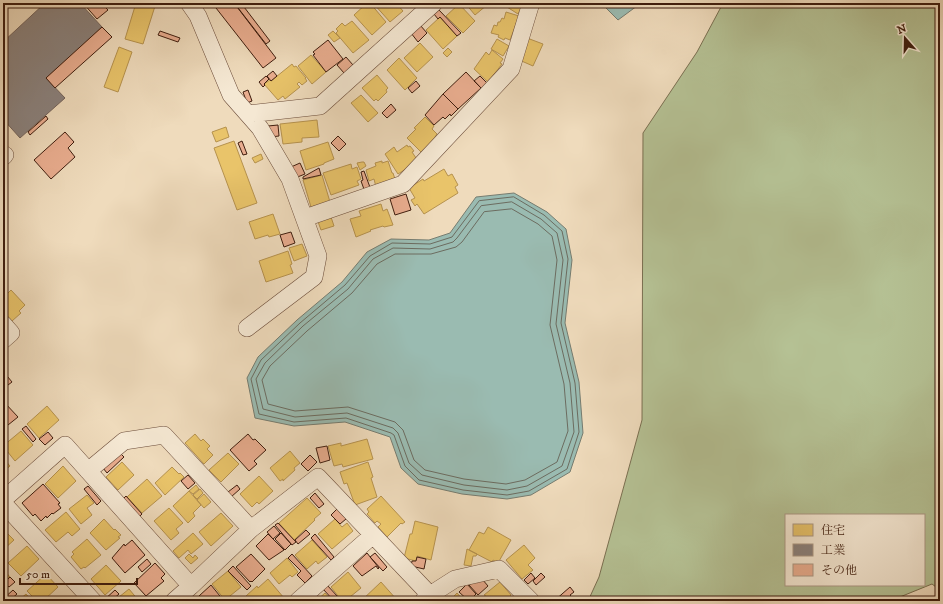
<svg xmlns="http://www.w3.org/2000/svg" width="943" height="604" font-family="'IM FELL DW Pica','Noto Serif JP',serif">
<style>
.green{fill:#b5c194;stroke:#7a6f51;fill-rule:evenodd}
.water{fill:#9abbb1;stroke:#767c70}
.homes{fill:#e9c46a;stroke:#b6924e}
.industry{fill:#8a817c;stroke:#74635b}
.lines{fill:none;stroke-linecap:round;stroke-linejoin:round}
.shore{stroke:#6c6c60;stroke-width:1}
.building{fill:#e9ad8f;stroke:#3f1d0e}
.minor-casing{stroke:#6b4c3a;stroke-width:18}
.minor{stroke:#f5e8d3;stroke-width:17}
</style>
<rect width="100%" height="100%" fill="#efdbbc"/>
<filter id="stains"><feTurbulence type="fractalNoise" baseFrequency=".005" numOctaves="4"/><feColorMatrix values="0 0 0 0 .2 0 0 0 0 .09 0 0 0 0 .02 0 0 0 .5 -.17"/></filter>
<radialGradient id="worn" r=".72"><stop offset=".6" stop-color="#630" stop-opacity="0"/><stop offset="1" stop-color="#630" stop-opacity=".3"/></radialGradient>
<path class="green" d="M721,3H940V590L932,584L890,601H588L599,577L642,420L643,133L697,52L721,7ZM786,515H924V585H786Z"/>
<path class="water" d="M601,3H641L618,20Z
M514,193L547,212L566,229L572,260L565,323L579,382L583,433L570,472L531,495L507,499L462,494L418,484L401,468L390,437L345,422L294,426L255,418L247,378L258,357L297,320L342,282L367,252L391,239L429,240L450,233L476,197Z"/>
<path class="homes" d="M136,3H156L143,44L125,39Z
M367,3H370L386,22L372,35L354,15Z
M373,3H396L403,11L390,22Z
M465,3H485L487,5L475,15Z
M509,3H514L521,8L518,14L507,7Z
M459,4L475,21L463,33L446,16Z
M506,12L519,16L510,40L505,38L504,40L498,37L499,35L491,33L494,25L497,26L498,22H500L502,18L504,19Z
M440,17L457,36L443,49L426,30Z
M352,21L369,40L353,53L336,33L338,31L336,29L342,23L345,26Z
M333,31L340,38L334,42L328,35Z
M527,38L543,44L533,66L517,59Z
M497,39L509,46L503,56L491,49Z
M420,43L433,57L417,72L404,58Z
M119,47L132,52L118,92L104,87Z
M448,48L452,52L447,57L443,53Z
M492,50L503,59L500,63L502,64L488,82L474,69L486,52L489,55Z
M311,55L326,72L312,84L298,66Z
M399,58L417,78L405,90L387,70Z
M292,64L294,67L296,66L306,78H305L307,81L302,85L299,82L297,84L300,87L285,99L283,96L278,100L264,84L270,80L271,81Z
M377,75L388,88L386,90L387,92L378,101L376,99L374,101L362,88Z
M361,95L378,113L368,122L351,103Z
M425,117L434,126L432,129L437,134L435,137L436,138L422,153L407,138L416,129L414,128Z
M317,120L319,137L302,138V142L283,144L280,124Z
M226,127L229,137L216,142L212,132Z
M234,141L257,203L237,210L214,148Z
M328,142L334,159L324,163V164L306,170L300,151Z
M407,145L408,147L410,146L414,151L412,152L418,161L398,174L385,154L394,147L397,152Z
M261,154L263,159L255,163L252,158Z
M382,161V163L388,161L392,173H393L395,179L376,187L374,179L369,181L366,170L376,166L375,163Z
M362,162H364L366,166L360,170L357,163Z
M351,164L352,169L357,167L361,179L357,181L359,185L331,195L323,173Z
M444,169L448,176L452,174L458,185L455,187L458,193L424,214L417,204L415,206L411,200L415,198L409,188L423,179L424,181Z
M322,175L330,202L311,207L303,180Z
M381,204L383,211L387,209L393,225L384,227L383,226L370,230L371,231L356,237L350,219L361,216L359,211Z
M273,214L280,234L269,237L268,235L255,239L249,222Z
M330,214L334,226L321,230L317,219Z
M302,244L307,256L294,261L289,248Z
M288,251L292,264L290,265L293,273L266,282L259,261Z
M11,290L25,305L19,311L21,313L12,321L3,311V298Z
M47,406L59,420L39,438L27,424Z
M21,431L33,445L15,461L3,446Z
M195,434L201,441L203,439L210,446L207,449L213,455L204,464L185,443Z
M367,439L373,459L343,467L342,464L334,466L328,446L341,443V446Z
M290,451L300,463L294,468L295,470L283,481V479L280,481L270,468Z
M228,453L239,464L221,482L209,470Z
M3,458L10,466L3,472Z
M122,462L134,475L118,490L106,477Z
M368,462L373,477L371,478L377,497L355,505L347,483L344,484L340,472Z
M63,466L76,481L58,498L45,484Z
M172,467L179,474L180,473L184,477L165,495L155,483Z
M259,476L273,491L259,504L257,502L252,507L240,494Z
M147,479L162,496L142,513L127,497Z
M196,485L199,489L193,494L189,491Z
M200,489L203,493L197,499L193,495Z
M189,491L201,505L193,513L195,516L188,523L173,506Z
M204,494L211,502L204,508L197,500Z
M87,495L94,503L87,508L92,515L81,524L69,509Z
M381,496L405,522L402,524L401,523L387,537L378,527L381,524L377,521L375,523L367,514L369,512L367,509Z
M307,498L321,513L314,519L315,520L294,540L279,523Z
M169,508L183,523L176,529L179,533L171,540L154,521Z
M66,512L80,529L72,536L68,532L56,542L45,530Z
M221,513L233,526L211,546L199,532Z
M104,519L114,530L115,529L121,535L118,537L120,538L106,550L90,533Z
M335,519L342,527L347,523L353,531L332,549L318,534Z
M415,521L438,527L431,560L417,556L416,561L404,558L410,534H412Z
M488,527L511,540L498,563L493,560L492,562L469,550L479,532L484,534Z
M3,529L14,540L3,550Z
M193,533L203,544L191,554L188,550L179,558L173,551Z
M87,539L101,555L85,568L84,567L81,569L71,557L74,554L72,552Z
M312,540L327,557L318,564L316,561L307,569L295,555Z
M524,545L535,558L528,565L533,570L522,579L506,560Z
M27,546L39,559L21,576L8,563Z
M467,549L477,554L476,556H473L471,566L464,565Z
M189,554L193,558L195,555L198,558L191,564L185,558Z
M287,558L298,572L292,577L290,575L279,584L270,573Z
M106,565L121,581L105,595L91,579Z
M3,569L10,577L3,584L5,586L3,588Z
M228,571L241,587L225,600L212,584Z
M348,572L361,588L345,601H342L331,587Z
M46,574L58,587L43,601H37L27,591Z
M268,579L284,598L281,601H268L267,599L264,601H250L246,596L257,586L258,588Z
M381,582L397,600L396,601H361Z
M500,582L511,595L505,601H485L483,599L486,596L484,595Z
M129,589L139,601H114Z
M325,593L332,601H316Z
M457,593L464,601H449Z
M26,594L32,601H18Z"/>
<path class="industry" d="M45,3H80L102,27L46,78L65,98L20,138L3,119V42Z"/>
<g class="lines">
<path class="shore" d="M514,197L544,215L562,231L568,259L561,323L575,383L579,432L567,469L529,491L507,495L463,490L419,480L405,466L394,435L391,433L346,418L294,422L259,414L251,379L261,360L300,323L345,285L370,256L392,243L430,244L452,237L479,201Z
M512,202L541,219L557,233L563,260L556,324L570,383L574,432L562,466L527,486L507,490L464,485L422,475L409,463L398,433L393,428L347,413L295,417L263,409L256,379L265,363L303,326L348,289L373,259L393,248L430,249L453,242L457,238L481,206Z
M512,209L538,224L552,236L557,260L550,325L564,384L568,431L557,462L525,480L506,484L464,479L425,470L414,460L403,430L395,422L348,407L295,411L268,404L262,380L270,366L307,331L352,293L377,264L395,254H431L456,247L462,242L484,212Z"/>
</g>
<path class="building" d="M83,3H101L108,10L97,19Z
M224,3H234L276,58L263,68L216,8Z
M237,3H241L270,41L266,44L235,4Z
M439,10L461,33L457,36L440,17L438,19L434,14Z
M420,25L427,33L418,42L411,33Z
M102,27L112,37L55,88L46,78Z
M160,31L180,38L178,42L158,35Z
M328,40L343,59L326,72L313,55L315,54L313,52Z
M346,57L353,65L344,73L337,65Z
M273,71L277,76L271,81L267,76Z
M466,72L481,88L458,109L443,94Z
M266,76L269,79L264,84L265,85L263,87L259,82Z
M480,76L488,84L482,89L474,81Z
M416,81L420,86L412,93L408,88Z
M248,90L252,101L247,103L243,92Z
M443,94L458,109L451,116L450,114L445,119L443,117L434,125L425,115Z
M391,104L396,110L387,118L382,113Z
M46,116L48,119L30,135L28,132Z
M278,125L279,136L270,137L268,126Z
M65,132L74,142L68,148L75,157L51,179L34,160Z
M338,136L346,144L339,151L331,143Z
M242,141L247,154L243,155L238,143Z
M300,163L305,174L295,178L291,167Z
M319,168L321,175L303,179V177Z
M364,171L371,190L365,192L361,181L363,180L361,172Z
M406,194L411,210L395,215L390,199Z
M291,232L295,243L284,247L280,235Z
M3,371L12,382L4,388L7,391L3,394Z
M3,402H4L18,417L3,429Z
M26,426L36,439L33,442L22,429Z
M48,432L53,438L45,445L39,439Z
M248,434L253,440L255,439L266,450L254,461L257,464L249,471L230,450Z
M327,446L330,460L320,463L316,448Z
M120,453L124,457L107,473L103,468Z
M310,455L317,462L308,471L301,464Z
M188,475L195,483L188,489L181,481Z
M43,484L60,503L58,504L61,508L53,514L52,513L47,518L46,516L41,521L35,514L33,516L22,503Z
M237,485L240,489L231,497L228,492Z
M88,486L101,501L97,505L84,489Z
M315,493L324,504L319,508L310,498Z
M126,496L142,514L138,518L122,500Z
M337,509L346,519L340,524L331,515Z
M278,523L296,542L292,545L275,525Z
M274,526L280,533L273,539L267,532Z
M306,530L310,534L298,544L295,540Z
M281,533L291,544L285,550L275,539Z
M268,534L284,550L269,560L256,546Z
M315,534L334,557L331,560L311,538Z
M132,540L145,555L125,573L112,558L124,544L125,546Z
M367,553L379,568L378,569L376,566L362,576L353,566Z
M375,553L387,567L383,571L370,557Z
M251,554L265,569L252,582L251,581L250,582L236,567Z
M292,554L312,576L305,583L297,575L301,571L288,558Z
M417,557L426,559L424,569L411,566L412,561H416Z
M147,559L151,564L142,572L138,567Z
M155,563L165,574L161,578L164,581L146,596L134,583Z
M233,566L251,586L247,590L228,571Z
M531,573L535,578L528,584L524,580Z
M541,573L545,577L536,585L533,581Z
M10,577L15,582L9,587L4,583Z
M482,579L488,586L478,595L469,585L475,581L477,583Z
M467,584L476,594L469,601L459,592Z
M211,585L224,601H201L198,598L200,597L199,596Z
M327,585L338,597L334,601L323,589Z
M570,587L574,592L570,595L576,601H554Z
M13,590L17,594L9,601H3V599Z
M115,590L119,594L111,601H106L104,600Z"/>
<g class="lines">
<defs>
<path id="minor" d="M189,3L198,16L231,95L260,128L290,179L318,256L314,277L247,328
M248,114L320,106L434,3
M3,157L5,155
M305,218L403,184L511,69L531,3
M3,324L11,333L3,340
M88,471L124,441L164,435L251,529
M3,500L65,445L191,586L174,601
M3,503L93,601
M191,586L251,529L318,477L430,595L423,601
M430,595L455,579L499,569L531,601
M298,601L373,535"/>
</defs>
<use href="#minor" class="minor-casing"/>
<use href="#minor" class="minor"/>
</g>
<rect width="943" height="604" fill="none" stroke="#efdbbc" stroke-width="16"/>
<rect x="4" y="4" width="935" height="596" fill="none" stroke="#3f1d0e" stroke-width="2"/>
<rect x="8" y="8" width="927" height="588" fill="none" stroke="#3f1d0e"/>
<rect x="785" y="514" width="140" height="72" fill="#f5e8d3" stroke="#ac9784"/>
<rect x="793" y="524" width="20" height="12" fill="#e9c46a" stroke="#ac9784"/>
<text x="821" y="534" font-size="12" fill="#3f1d0e">住宅</text>
<rect x="793" y="544" width="20" height="12" fill="#8a817c" stroke="#ac9784"/>
<text x="821" y="554" font-size="12" fill="#3f1d0e">工業</text>
<rect x="793" y="564" width="20" height="12" fill="#e9ad8f" stroke="#ac9784"/>
<text x="821" y="574" font-size="12" fill="#3f1d0e">その他</text>
<g transform="translate(905 38) rotate(340)" stroke="#f5e8d3" stroke-width="3" paint-order="stroke">
<path d="M0-3L7 15L0 10L-7 15Z" fill="#3f1d0e"/>
<text y="-6" font-size="11" font-weight="bold" text-anchor="middle" fill="#3f1d0e">N</text>
</g>
<path d="M20 578v6h117v-6" fill="none" stroke="#3f1d0e" stroke-width="2"/>
<text x="26" y="578" font-size="12" fill="#3f1d0e" stroke="#f5e8d3" stroke-width="3" paint-order="stroke">50 m</text>
<rect width="100%" height="100%" filter="url(#stains)"/>
<rect width="100%" height="100%" fill="url(#worn)"/>
</svg>
